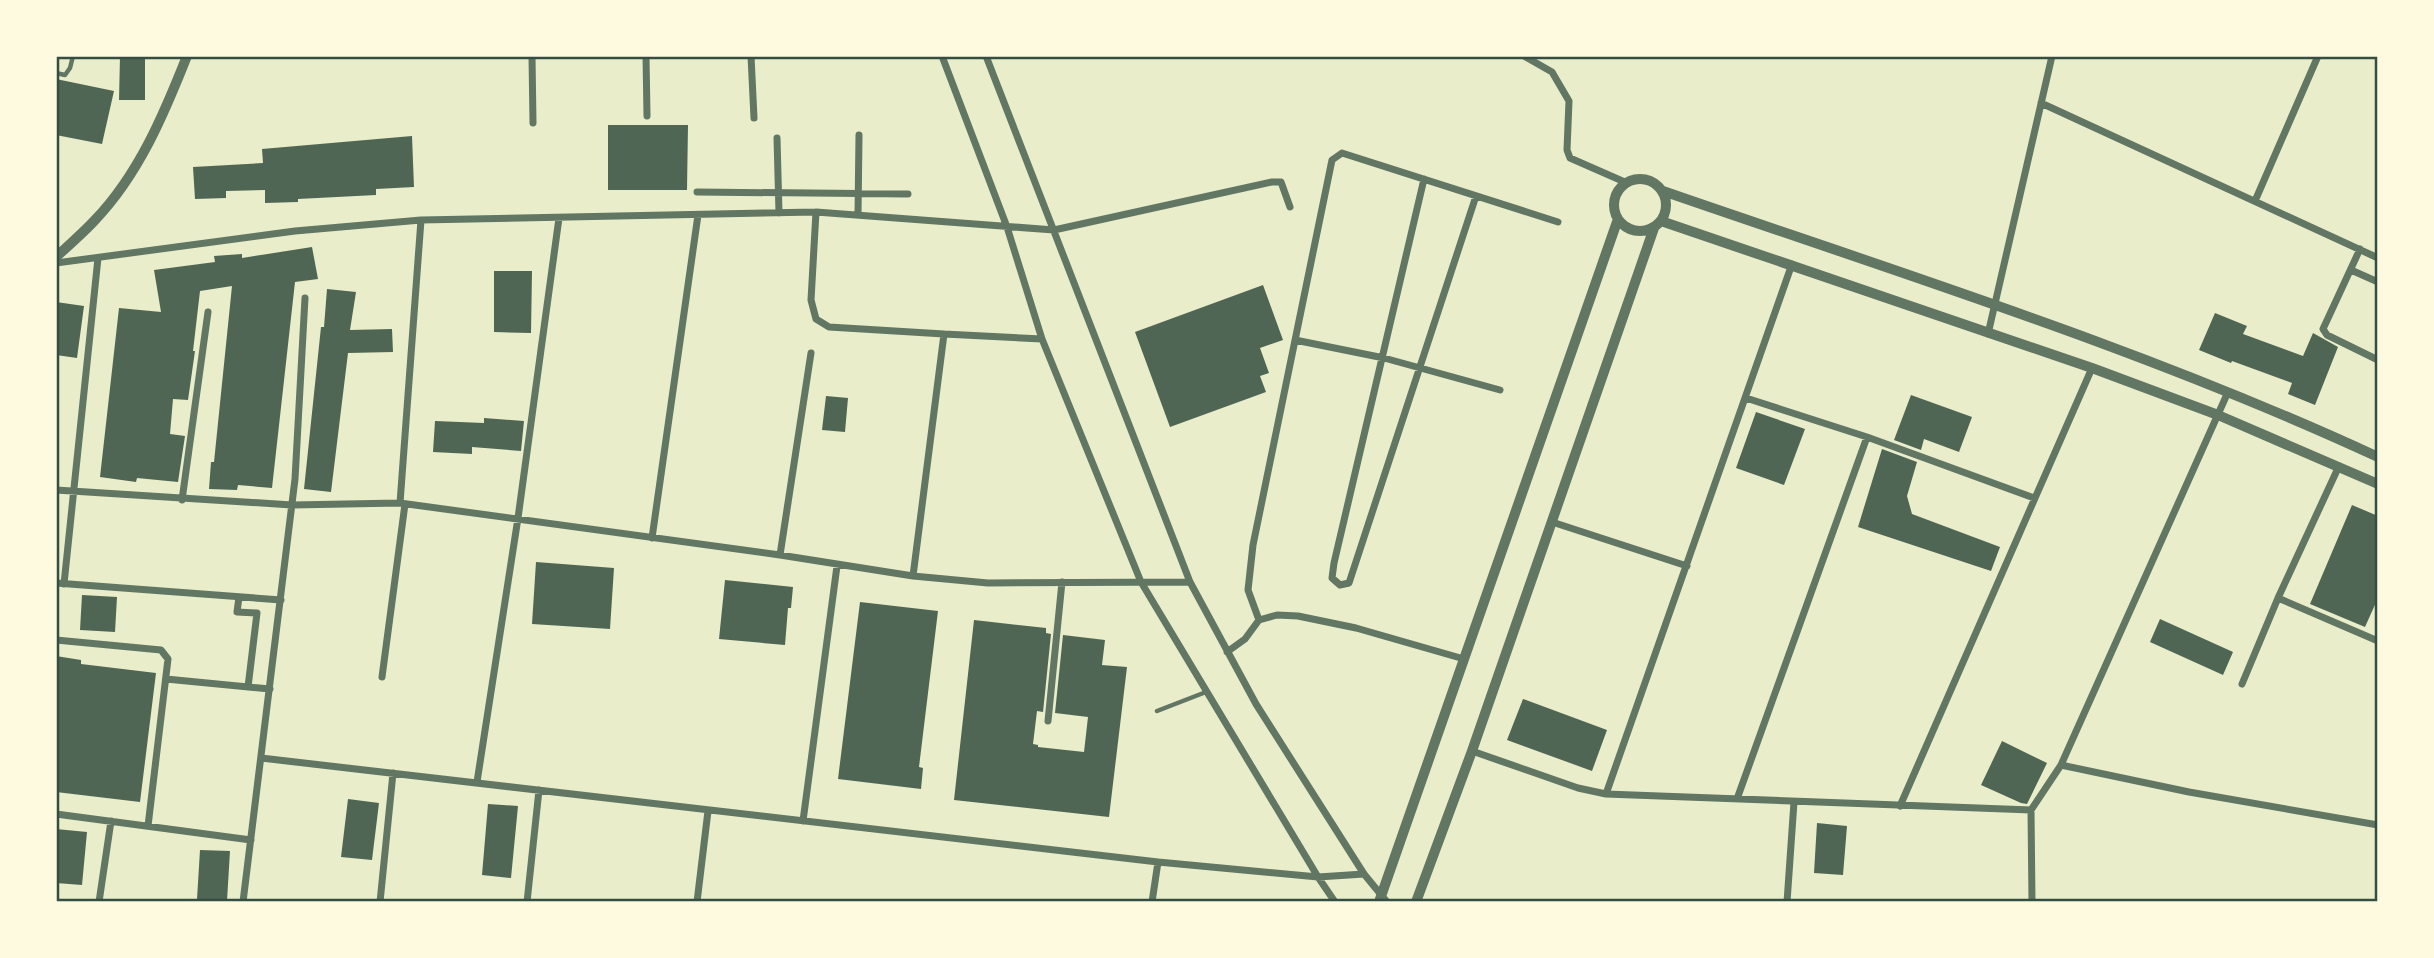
<svg xmlns="http://www.w3.org/2000/svg" width="2434" height="958" font-family="Mulish,sans-serif">
<style>
.building{fill:#4f6655}
.lines{fill:none;stroke-linecap:round;stroke-linejoin:round}
.service{stroke:#617663;stroke-width:4.5}
.minor{stroke:#617663;stroke-width:7}
.tertiary{stroke:#617663;stroke-width:10}
.neatline{fill:none;stroke:#344e41;stroke-width:2.5}
</style>
<rect width="100%" height="100%" fill="#e9edc9"/>
<path class="building" d="M120,56H145V100H119Z
M56,79L114,91L102,144L56,135Z
M608,125H688L687,190H608Z
M412,136L414,187L376,189V195L298,199V202L265,203V190L226,191V198L195,199L193,167L263,163L262,149Z
M312,247L318,279L295,282L272,488L238,485L237,490L209,489L211,462H214L232,286L200,291L193,351H195L188,400L173,399L170,434L185,436L178,482L137,478L136,482L100,477L119,308L161,312L154,270L215,262L214,256L242,254V258Z
M494,271H532L531,333L494,332Z
M1263,285L1283,340L1260,348L1269,373L1260,376L1266,392L1170,427L1135,332Z
M327,289L356,292L350,330L392,329L393,352L348,353L331,492L304,489L321,327H324Z
M56,302L84,306L77,358L56,355Z
M2215,313L2247,326L2243,334L2303,356L2313,333L2338,347L2315,405L2288,394L2292,383L2232,361L2231,363L2199,350Z
M1911,395L1972,417L1959,452L1924,439L1921,450L1894,440Z
M826,396L848,398L845,432L822,430Z
M1756,412L1805,429L1784,485L1736,468Z
M484,418L524,421L521,451L472,447V454L433,452L435,421L484,423Z
M1882,449L1917,462L1907,496L1912,514L2000,547L1991,571L1858,527Z
M2352,505L2378,516V598L2365,627L2310,604Z
M536,562L614,568L610,629L532,624Z
M725,580L793,587L791,608H788L785,645L719,639Z
M82,595L117,597L115,632L80,630Z
M860,602L938,611L919,767L923,768L921,789L838,779Z
M2160,619L2233,652L2223,675L2150,642Z
M974,620L1046,628V633L1051,634L1043,712L1037,711L1033,744L1038,745V747L1084,752L1088,717L1055,713L1063,635L1105,640L1102,665L1127,667L1109,817L954,800Z
M56,656L81,660V664L156,673L140,802L56,792Z
M1523,699L1607,730L1592,771L1507,740Z
M2002,741L2047,763L2027,804L2021,803L1981,785Z
M348,799L379,803L372,860L341,857Z
M488,804L518,806L511,878L482,875Z
M1817,823L1847,826L1843,875L1814,873Z
M56,829L87,832L82,885L56,883Z
M200,850L230,851L227,901L197,899Z"/>
<g class="lines">
<path class="service" d="M56,73L65,75L70,68L73,56
M1157,711L1206,692"/>
<path class="minor" d="M532,56L533,123
M646,56L647,116
M751,56L754,118
M942,56L1007,227L1042,339L1141,582L1318,877L1335,902
M986,56L1190,582L1256,704L1364,874L1387,902
M1524,56L1552,72L1569,101L1567,150L1570,158L1627,183
M2041,103L2378,258
M777,138L779,213
M1424,179L1334,563L1332,578L1340,585L1349,583L1476,196
M697,192L908,194
M2255,201L2318,56
M816,212L811,300L816,319L829,327L944,334
M858,215L859,135
M2360,249L2323,329L2327,335L2378,360
M56,263L295,231L421,220L816,212L1054,230L1272,182H1281L1290,207
M2351,270L2378,282
M1988,334L2052,56
M1295,340L1384,358L1500,390
M1746,398L1867,437L2034,498
M56,490L292,505L400,503L780,555L913,576L988,583L1190,582
M182,500L208,312
M400,503L421,220
M1552,522L1687,566
M652,538L698,215
M780,555L811,353
M913,576L944,334L1042,339
M56,583L281,600
M64,584L98,258
M239,597L237,612L257,613L248,687
M2278,598L2378,641
M1259,620L1277,615L1298,616L1356,628L1464,659
M56,640L161,650L168,659L148,826
M1227,652L1245,639L1259,620L1248,590L1253,545L1332,160L1342,153L1558,222
M382,677L405,504
M166,679L270,689
M2242,684L2278,598L2339,466
M1048,721L1062,582
M1472,751L1578,788L1606,794L2031,810L2061,765L2228,392
M261,758L1158,862L1318,877L1364,874
M2061,765L2189,792L2378,825
M477,782L518,518L559,218
M1606,794L1792,264
M1737,799L1867,437
M1900,806L2092,368
M2031,810L2032,902
M56,814L251,840
M803,821L837,566
M99,902L111,821
M243,902L295,479L305,298
M380,902L393,773
M527,902L539,790
M697,902L708,811
M1152,902L1158,862
M1787,902L1794,802"/>
<path class="tertiary" d="M1614 205a26 26 0 1 1 52 0a26 26 0 1 1-52 0Z
M1663,191C1903,274 2147,350 2378,457
M1661,221L2092,368L2218,415L2378,484
M56,257C69,245 83,233 95,220C139,174 164,114 187,56
M1379,902L1618,219
M1416,902L1472,751L1654,228"/>
</g>
<rect width="2434" height="958" fill="none" stroke="#fefae0" stroke-width="116"/>
<rect x="58" y="58" width="2318" height="842" class="neatline"/>
</svg>
